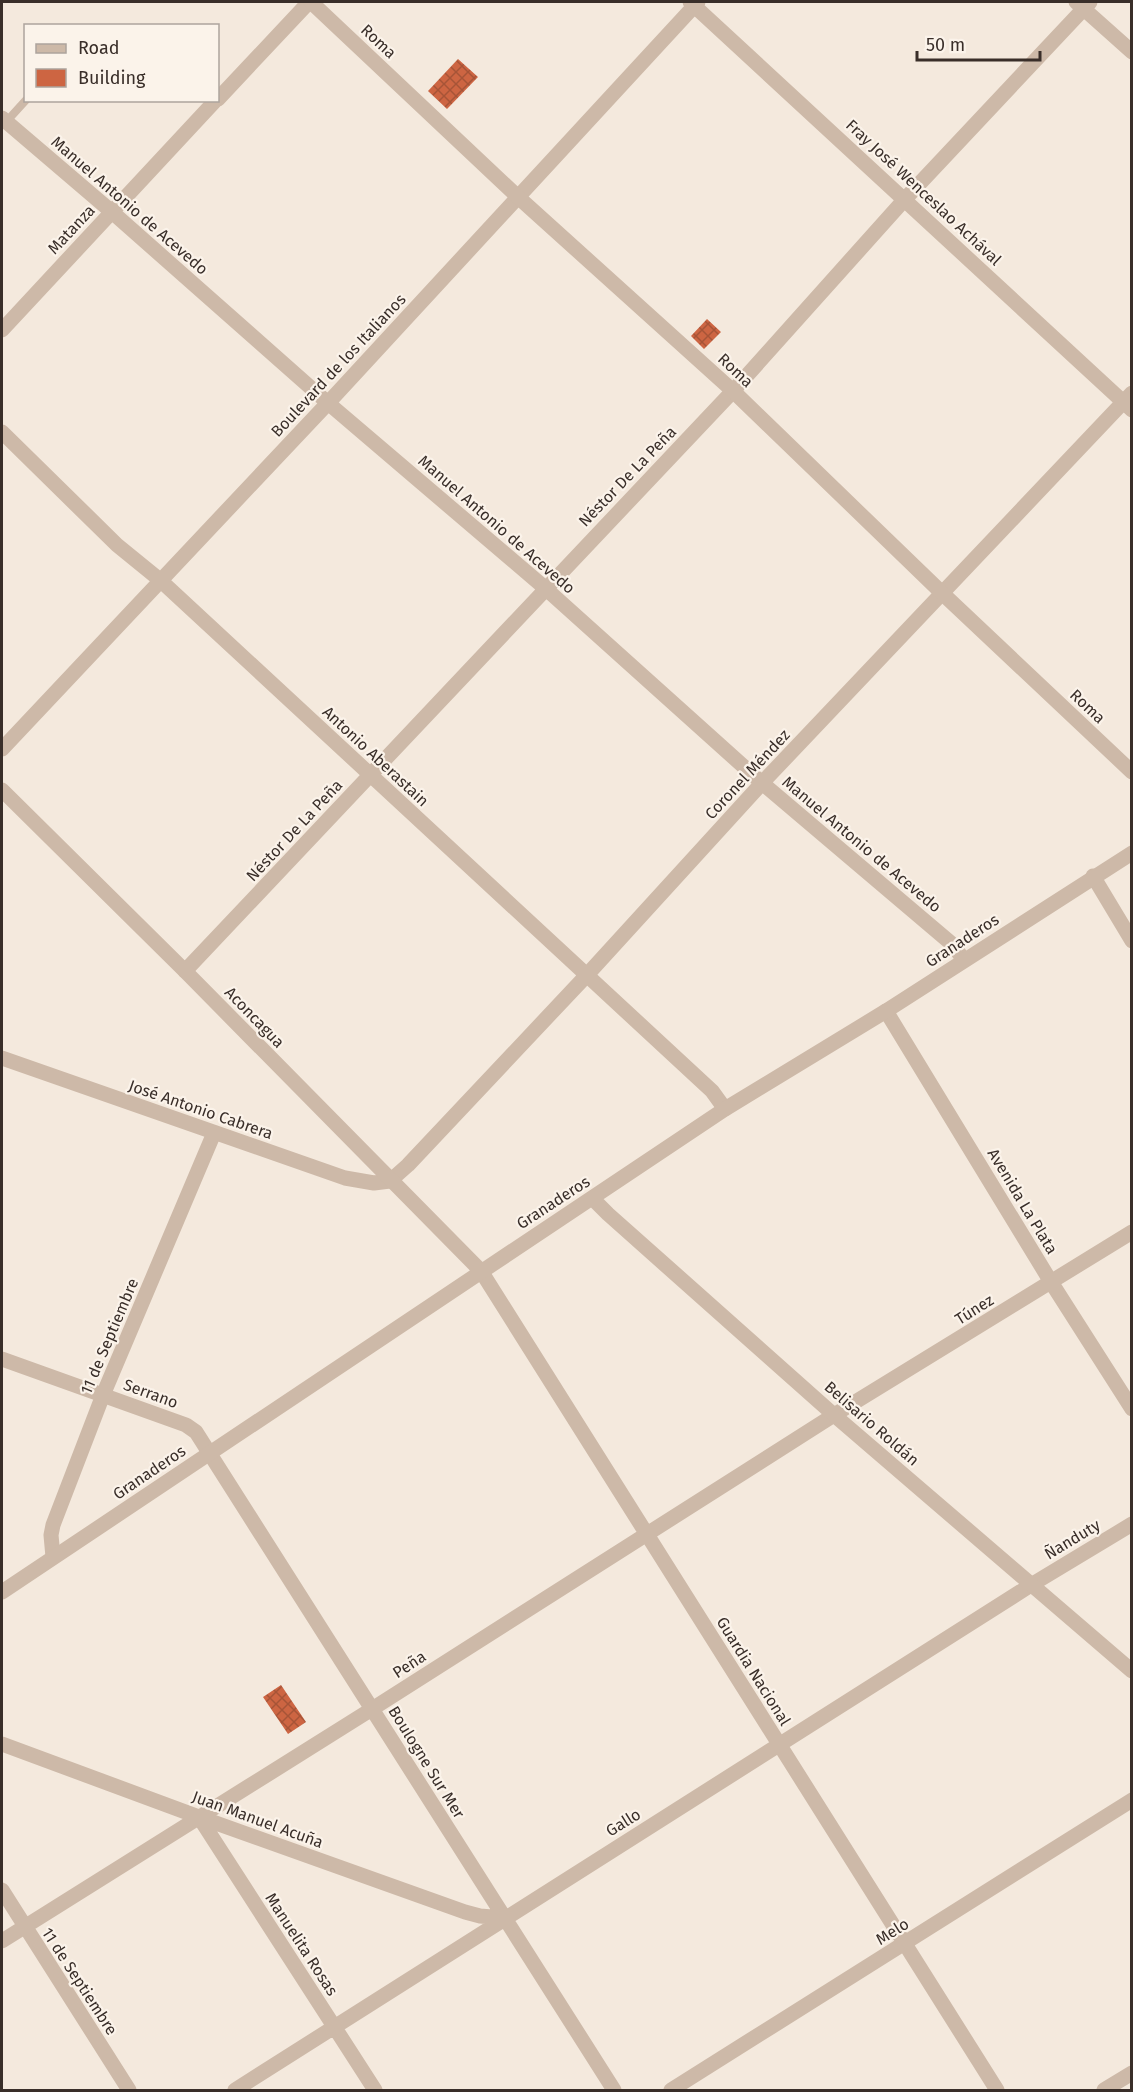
<svg xmlns="http://www.w3.org/2000/svg" width="1133" height="2092" font-family="'Fira Sans',sans-serif">
<style>
.building{fill:url(#building-cross-hatch)}
.lines{fill:none;stroke-linecap:round;stroke-linejoin:round}
.service{stroke:#cdb9a8;stroke-width:8}
.minor{stroke:#cdb9a8;stroke-width:15}
.tertiary{stroke:#cdb9a8;stroke-width:15}
.labels{text-anchor:middle;stroke-width:4.5;stroke-linejoin:round;paint-order:stroke}
.street-label{font-size:16px;fill:#392e29;stroke:#fbf3ea}
</style>
<defs>
<pattern id="building-cross-hatch" width="8" height="8" patternUnits="userSpaceOnUse" patternTransform="scale(1.5)"><rect width="8" height="8" fill="#cd6542"/><path d="M0 0l8 8M0 8l8-8" fill="none" stroke="#a75437"/></pattern>
</defs>
<rect width="100%" height="100%" fill="#f4e9dd"/>
<path class="building" d="M458,59L478,77L447,109L428,91Z
M707,319L721,332L704,349L691,336Z
M281,1685L306,1722L288,1734L263,1697Z"/>
<g class="lines">
<path class="service" d="M6,122L26,100"/>
<path class="minor" d="M690,2L1132,410
M1076,2L1132,52
M218,99L309,2
M2,118L112,212L328,403L545,588L762,783L952,944L964,960
M2,330L216,100
M2,432L117,545L160,580L712,1091L725,1109
M2,749L328,403L698,2
M1093,876L1132,941
M185,971L733,391L905,199L1090,2
M886,1011L1051,1282L1132,1409
M2,1058L345,1178L374,1183L390,1181L408,1165L586,976L762,783L1132,393
M481,1271L997,2090
M2,1359L186,1425L196,1432L614,2090
M53,1557L51,1535L53,1525L103,1395L214,1133
M2,1744L199,1817L465,1912L480,1916L504,1918
M199,1817L375,2090
M2,1890L129,2090
M2,1941L372,1709L834,1415L1132,1232
M235,2090L1031,1585L1132,1524
M671,2090L1132,1800
M1104,2090L1132,2073"/>
<path class="tertiary" d="M311,2L518,197L733,391L942,593L1132,772
M2,790L185,971L481,1271
M592,1198L608,1214L834,1415L1132,1671
M2,1592L725,1109L886,1011L1132,853"/>
</g>
<g class="labels">
<g class="street-label">
<text transform="translate(379 41) rotate(43)" y="6">Roma</text>
<text transform="translate(924 192) rotate(43)" y="6">Fray José Wenceslao Achával</text>
<text transform="translate(130 205) rotate(41)" y="6">Manuel Antonio de Acevedo</text>
<text transform="translate(71 229) rotate(-47)" y="6">Matanza</text>
<text transform="translate(338 365) rotate(-47)" y="6">Boulevard de los Italianos</text>
<text transform="translate(736 370) rotate(43)" y="6">Roma</text>
<text transform="translate(627 476) rotate(-46)" y="6">Néstor De La Peña</text>
<text transform="translate(497 524) rotate(41)" y="6">Manuel Antonio de Acevedo</text>
<text transform="translate(1088 706) rotate(43)" y="6">Roma</text>
<text transform="translate(376 756) rotate(43)" y="6">Antonio Aberastain</text>
<text transform="translate(747 774) rotate(-47)" y="6">Coronel Méndez</text>
<text transform="translate(294 830) rotate(-47)" y="6">Néstor De La Peña</text>
<text transform="translate(862 844) rotate(40)" y="6">Manuel Antonio de Acevedo</text>
<text transform="translate(962 940) rotate(-33)" y="6">Granaderos</text>
<text transform="translate(255 1017) rotate(46)" y="6">Aconcagua</text>
<text transform="translate(201 1109) rotate(19)" y="6">José Antonio Cabrera</text>
<text transform="translate(1023 1201) rotate(59)" y="6">Avenida La Plata</text>
<text transform="translate(553 1202) rotate(-33)" y="6">Granaderos</text>
<text transform="translate(974 1309) rotate(-32)" y="6">Túnez</text>
<text transform="translate(109 1336) rotate(-67)" y="6">11 de Septiembre</text>
<text transform="translate(151 1393) rotate(20)" y="6">Serrano</text>
<text transform="translate(872 1423) rotate(41)" y="6">Belisario Roldán</text>
<text transform="translate(149 1472) rotate(-34)" y="6">Granaderos</text>
<text transform="translate(1072 1539) rotate(-31)" y="6">Ñanduty</text>
<text transform="translate(409 1664) rotate(-33)" y="6">Peña</text>
<text transform="translate(754 1671) rotate(58)" y="6">Guardia Nacional</text>
<text transform="translate(427 1762) rotate(58)" y="6">Boulogne Sur Mer</text>
<text transform="translate(258 1819) rotate(20)" y="6">Juan Manuel Acuña</text>
<text transform="translate(623 1822) rotate(-32)" y="6">Gallo</text>
<text transform="translate(892 1931) rotate(-32)" y="6">Melo</text>
<text transform="translate(302 1944) rotate(57)" y="6">Manuelita Rosas</text>
<text transform="translate(80 1981) rotate(57)" y="6">11 de Septiembre</text>
</g>
</g>
<rect width="1133" height="2092" fill="none" stroke="#392e29" stroke-width="6"/>
<rect x="24" y="24" width="195" height="78" fill="#fbf3ea" stroke="#ada49d" stroke-width="1.5"/>
<rect x="36" y="44" width="30" height="9" fill="#cdb9a8" stroke="#ada49d" stroke-width="1.5"/>
<text x="78" y="54" font-size="18" fill="#392e29">Road</text>
<rect x="36" y="69" width="30" height="18" fill="#cd6542" stroke="#ada49d" stroke-width="1.5"/>
<text x="78" y="84" font-size="18" fill="#392e29">Building</text>
<path d="M917 51v9h123v-9" fill="none" stroke="#392e29" stroke-width="3"/>
<text x="926" y="51" font-size="18" fill="#392e29" stroke="#fbf3ea" stroke-width="4.5" paint-order="stroke">50 m</text>
</svg>
